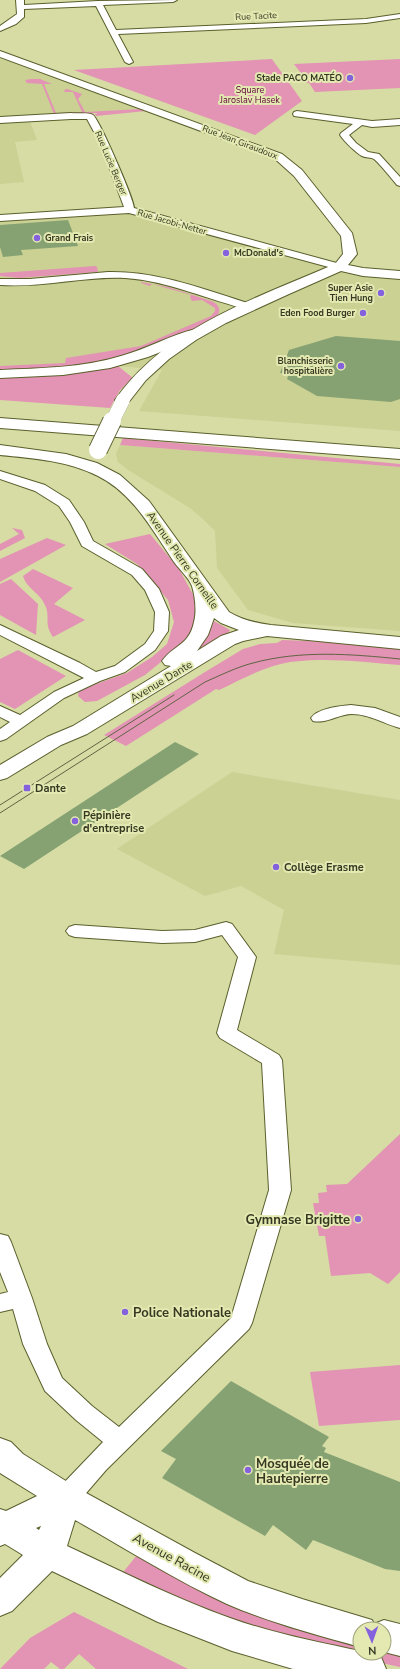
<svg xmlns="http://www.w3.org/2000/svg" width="400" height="1669" font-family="'Nunito Sans',sans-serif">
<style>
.built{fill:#cad193}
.green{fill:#e393b4}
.building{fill:#86a273}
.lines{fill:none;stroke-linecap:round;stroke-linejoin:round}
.street-casing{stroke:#5b5f2c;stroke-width:2}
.secondary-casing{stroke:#5b5f2c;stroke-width:2}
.highway-casing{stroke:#5b5f2c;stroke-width:2}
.street{fill:#fff;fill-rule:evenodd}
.secondary{fill:#fff;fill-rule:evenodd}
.highway{fill:#fff;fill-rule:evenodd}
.tram{stroke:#606344;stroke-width:1}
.secondary-bridge-far1-casing{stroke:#5b5f2c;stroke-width:14;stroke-linecap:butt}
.secondary-bridge-casing{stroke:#5b5f2c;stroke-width:20;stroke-linecap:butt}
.secondary-bridge-far1{stroke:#fff;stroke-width:14}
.secondary-bridge{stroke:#fff;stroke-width:18}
.poi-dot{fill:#8562dd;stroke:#e3e9b1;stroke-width:1.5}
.labels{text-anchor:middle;stroke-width:4;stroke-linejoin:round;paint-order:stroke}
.far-street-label{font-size:9px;fill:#363822;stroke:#e3e9b1}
.far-poi-label{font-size:9px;font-weight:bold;fill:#363822;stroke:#e3e9b1;text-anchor:end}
.far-park-label{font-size:9px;fill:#5d0036;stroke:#e3e9b1}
.street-label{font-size:11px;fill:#363822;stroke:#e3e9b1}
.poi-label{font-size:11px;font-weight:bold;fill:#363822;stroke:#e3e9b1;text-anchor:start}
.near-poi-label{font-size:13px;font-weight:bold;fill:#363822;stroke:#e3e9b1;text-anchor:start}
.near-street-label{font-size:13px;fill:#363822;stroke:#e3e9b1}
</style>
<rect width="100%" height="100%" fill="#d6dca4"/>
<path class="built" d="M0,59L9,61L140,109L28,116L37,140L15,142L24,182L0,184Z
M129,210L340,267L400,276V431L139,411L162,370L118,366L85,372L0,377V218Z
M120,445L400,467V631L293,623L248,610L217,568L215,531L204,520L190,508L128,470L118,462L116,454Z
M232,772L400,800V965L274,954L284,910L241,886L205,896L117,849Z"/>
<path class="green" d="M272,59L302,101L255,135L74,70Z
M400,59V88L315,92L309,83L302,82L296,74L300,72L294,64Z
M31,79H40L52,84H44L56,113L82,112L73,92H65L64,90L67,89L82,94L78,99L85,112L140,109L146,111L96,116L95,114L98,113L0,118L54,114L42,84L27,83L25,80Z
M95,266L97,267L98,272L19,278L0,276V273Z
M141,282L168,287L211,301C218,304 221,308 218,315L222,317C190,331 158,347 124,357C84,369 41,368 0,371V366L65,363L66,358L141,346L211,316L215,311V308L202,300L192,301L190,297L191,295L152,284L150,286L141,283Z
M118,366L133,378L120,390L110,408L0,400V377L85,372Z
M123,438L400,464V467L120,445Z
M12,528L22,530L25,538L0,551V544L19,534Z
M150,534L179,569L201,609L195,634L145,675L97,701L85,702L78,696L79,690L127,673L152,657L167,644L174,622L168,600L137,564L105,544Z
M47,538L66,545L0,582V559Z
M33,569L73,588L54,604L85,620L53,637C43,623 51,617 45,605C40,593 26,588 23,576Z
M11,579L38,604L36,635L0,615V584Z
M214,621L230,630L227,635L83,725L78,723L184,658L208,636Z
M282,640L310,641L400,649V665C364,662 326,657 290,662C265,666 242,679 219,690L216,689L126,746L104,735L205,672L243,649L260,644L277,643Z
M18,650L66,676L15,709L0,702V659Z
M400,1134V1272L388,1284L370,1273L331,1276L325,1236H319L313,1203H319L318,1193L327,1192L326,1185L347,1184Z
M400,1365V1420L319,1426L310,1372Z
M137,1555L181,1580L360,1642V1653H384V1647L400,1650V1667L284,1642L120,1576Z
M74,1612L188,1669H96L79,1654L64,1669H60L51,1662L44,1669H0L30,1638Z"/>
<path class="building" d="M68,220L78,246L21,250L23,255L3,257L0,247V225Z
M336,336L400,341V399L391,402L317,396L287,379L289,373H280L289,350Z
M175,742L199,754L24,869L0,856Z
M231,1381L329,1437L322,1446L326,1448L324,1452L400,1482V1571L385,1569L313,1540L306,1550L273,1525L265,1536L162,1478L176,1459L161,1451Z"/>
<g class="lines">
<defs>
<path id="street" d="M16,0H24V5L98,1L177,0L173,2L103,5L116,30L366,19L400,14V18L366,23L118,34L133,62L129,64L125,62L96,6L24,9V17L16,24L0,31V26L17,14Z
M297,111L372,121L400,119V125L372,127L362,125L349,135L356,143L368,152L379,154L400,177V186L397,185C390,177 382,166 374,159C371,157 366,158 362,156C356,153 344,141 340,135L341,133L353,124L294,116L293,114L294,112Z
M71,113C77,114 88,112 93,115C99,119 134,199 134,208L344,265L345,267L344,269H336L129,213L0,221V215L124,207L100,143L87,119H71L0,123V117Z
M108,272C159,271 206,290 254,305L255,307L250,310C208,300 169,281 125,278C85,276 43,288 0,285V279H30Z
M0,471L45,485L69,500L84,522L93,541L142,569L159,589L169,612L168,631L155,650L125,672L100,681L64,698L6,739L0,741V729L10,722L0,717V706L20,715L54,692L84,678L0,635V625L80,663L96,672L115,666L145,644L154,631L155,612L145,590L132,575L82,546L70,522L59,506L35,491L0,479Z
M351,705L375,708L400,717V728C384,724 370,714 352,714C339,714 326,724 313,721L311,718C318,708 340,706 351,705Z
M226,922L232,924L256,957L237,1030L279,1055L282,1060L291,1190L252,1323L249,1329L106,1470L75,1506L66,1509L57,1506L54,1498L57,1490L103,1442L76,1420L45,1391L23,1344L13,1309L0,1312V1294L8,1292L0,1272V1234L8,1236L11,1242L32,1298L47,1344L62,1378L92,1406L119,1427L231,1318L269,1190L262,1063L220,1038L217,1033L238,957L222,935L195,942L162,943L75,937L69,935L66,931L69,927L75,925L162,931L195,930Z"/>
<path id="secondary" d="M0,51L282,154L302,170L352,233L357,254L348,265L363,268L400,271V279L363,276L341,271L289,294L226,323L196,340L169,359L146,380L128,403L123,405L118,403L115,400C166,327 257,298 335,264L343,254L341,236L294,176L274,158L0,57Z
M0,445L66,454L97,463L120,475L149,501L229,612C242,620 256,623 271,625L400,637V649L267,636L243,641L235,644L87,734L61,745L7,778L0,780V765L47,737L73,726L171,666L165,665L162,661C173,645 189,646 194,622C197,611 195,596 192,586C189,578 179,569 174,562C153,531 133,493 98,476C68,461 33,458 0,455ZM214,618L221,623L239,630L221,636L197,651L208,635Z
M0,1438L11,1442L23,1454L77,1488L195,1553L248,1581L302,1599L372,1620L374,1624L384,1620L400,1624V1656L384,1652V1629H360V1647C317,1635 268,1622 227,1604C175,1580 125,1548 75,1520L67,1546C121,1571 174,1598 230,1618C272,1633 317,1642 360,1651V1653H370L381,1657L386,1669H293L232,1651L158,1622L52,1571L12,1611L0,1616V1578L23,1555L5,1544L0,1546V1509L6,1511L37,1496L0,1473ZM41,1526L39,1530L36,1528Z"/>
<path id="highway" d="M196,329L201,330L203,333L201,336L148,357L110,368L63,375L0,378V370C40,368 82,368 121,356C147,349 170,335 196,329Z
M0,418L400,449V459L0,428Z"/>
</defs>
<use href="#street" class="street-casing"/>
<use href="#secondary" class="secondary-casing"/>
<use href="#highway" class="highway-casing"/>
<use href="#street" class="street"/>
<use href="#secondary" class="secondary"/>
<use href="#highway" class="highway"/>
<path class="tram" d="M0,805L174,695
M0,813L205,682C221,675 237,667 253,663C301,650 351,654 400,659"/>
<defs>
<path id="secondary-bridge-far1" d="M112,422L123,400"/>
<path id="secondary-bridge" d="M98,450L112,421"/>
</defs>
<use href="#secondary-bridge-far1" class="secondary-bridge-far1-casing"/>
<use href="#secondary-bridge" class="secondary-bridge-casing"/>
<use href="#secondary-bridge-far1" class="secondary-bridge-far1"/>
<use href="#secondary-bridge" class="secondary-bridge"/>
</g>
<g class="poi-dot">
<circle cx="350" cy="78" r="4"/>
<circle cx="37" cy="238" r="4"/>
<circle cx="226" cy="253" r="4"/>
<circle cx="381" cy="293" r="4"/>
<circle cx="363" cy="313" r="4"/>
<circle cx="341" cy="366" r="4"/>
<rect x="23" y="784" width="8" height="8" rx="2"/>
<circle cx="75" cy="821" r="4"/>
<circle cx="276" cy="867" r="4"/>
<circle cx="358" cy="1219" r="4"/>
<circle cx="125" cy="1312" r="4"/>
<circle cx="248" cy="1470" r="4"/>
</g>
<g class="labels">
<g class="far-street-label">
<text transform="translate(256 16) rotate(-3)" y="3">Rue Tacite</text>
<text transform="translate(240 142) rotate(21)" y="3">Rue Jean Giraudoux</text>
<text transform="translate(111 163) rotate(67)" y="3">Rue Lucie Berger</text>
<text transform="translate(172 222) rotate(16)" y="3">Rue Jacobi-Netter</text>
</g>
<g class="far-poi-label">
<text x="342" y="81">Stade PACO MATÉO</text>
<text x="45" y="241" text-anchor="start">Grand Frais</text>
<text x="234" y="256" text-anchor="start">McDonald's</text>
<text x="373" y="291">Super Asie<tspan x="373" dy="10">Tien Hung</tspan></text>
<text x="355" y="316">Eden Food Burger</text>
<text x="333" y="364">Blanchisserie<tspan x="333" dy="10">hospitalière</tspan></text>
</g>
<g class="far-park-label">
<text x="250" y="93">Square<tspan x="250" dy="10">Jaroslav Hasek</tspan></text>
</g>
<g class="street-label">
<text transform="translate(183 560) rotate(55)" y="4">Avenue Pierre Corneille</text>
<text transform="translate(161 681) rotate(-31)" y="4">Avenue Dante</text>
</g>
<g class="poi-label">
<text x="35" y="792">Dante</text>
<text x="83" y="819">Pépinière<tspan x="83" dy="13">d'entreprise</tspan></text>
<text x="284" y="871">Collège Erasme</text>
</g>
<g class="near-poi-label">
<text x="350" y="1224" text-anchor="end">Gymnase Brigitte</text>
<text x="133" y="1317">Police Nationale</text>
<text x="256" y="1468">Mosquée de<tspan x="256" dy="15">Hautepierre</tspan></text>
</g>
<g class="near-street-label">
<text transform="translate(172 1557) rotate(29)" y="5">Avenue Racine</text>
</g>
</g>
<g transform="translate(372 1641) rotate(178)"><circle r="19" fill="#e3e9b1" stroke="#9ea278"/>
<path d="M0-3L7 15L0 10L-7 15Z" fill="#8562dd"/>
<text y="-6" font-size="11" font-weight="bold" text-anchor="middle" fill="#363822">N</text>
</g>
</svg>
